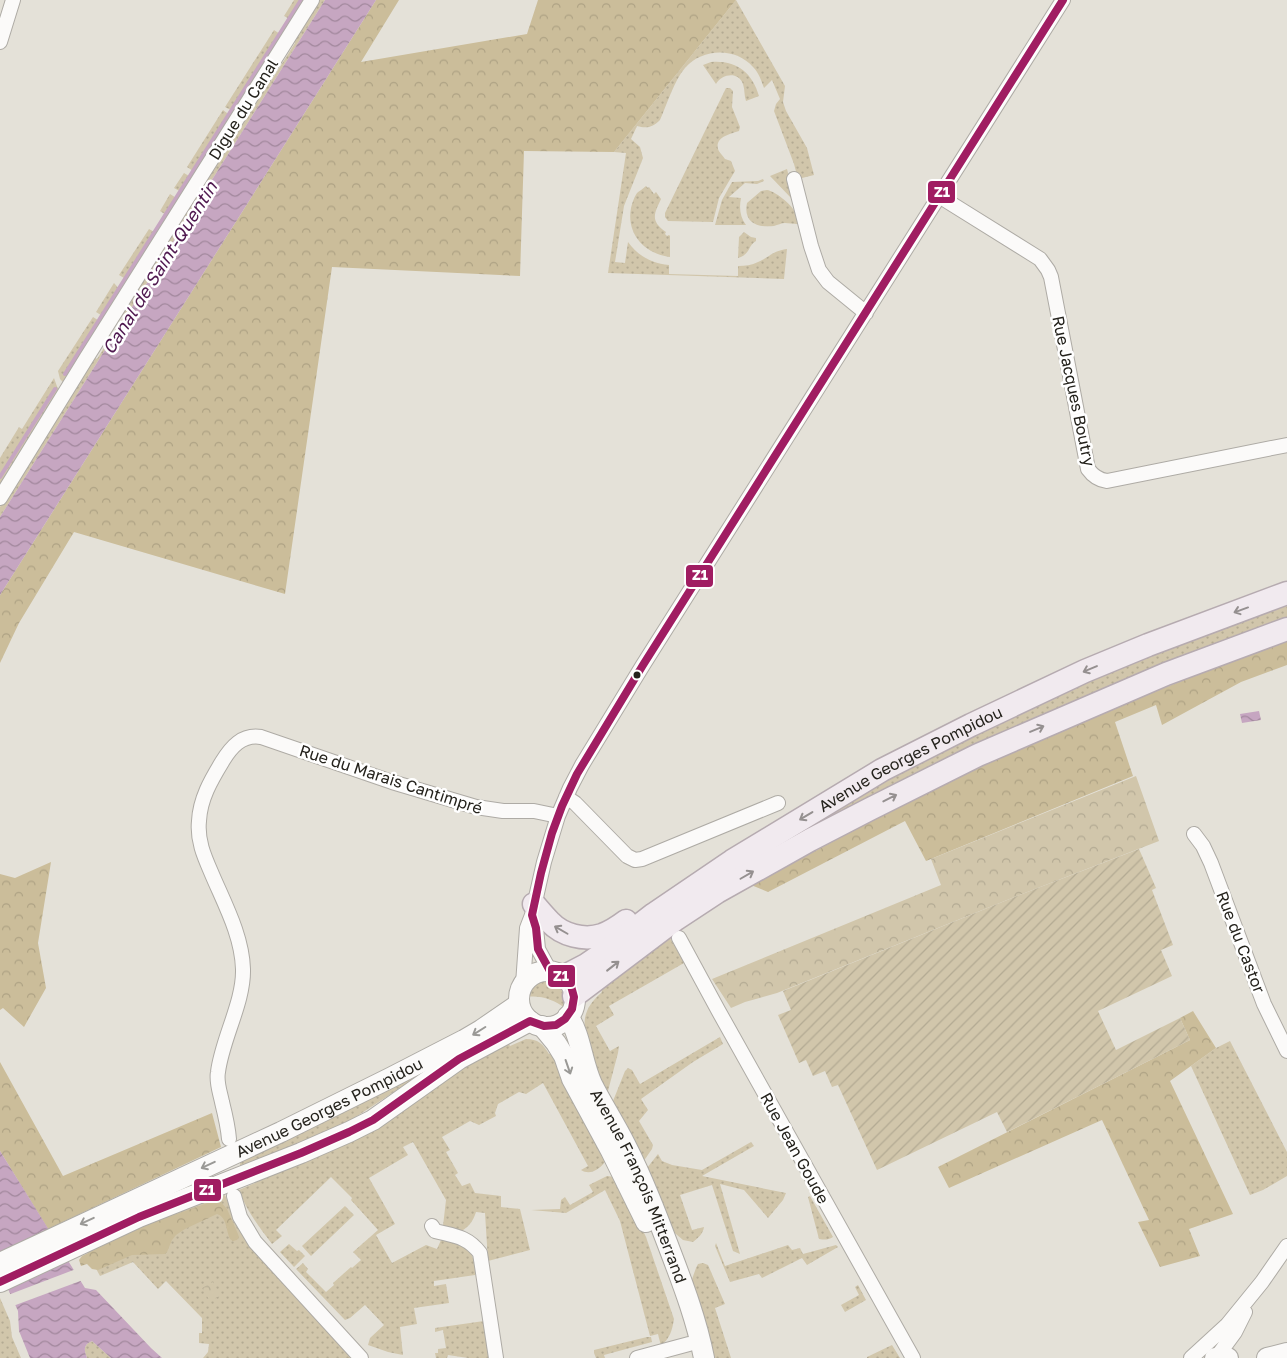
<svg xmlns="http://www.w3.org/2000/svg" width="1287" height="1358" font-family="'Golos Text',sans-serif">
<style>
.grass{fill:url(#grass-dots)}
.forest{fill:url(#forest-crowns)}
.park{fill:url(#park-crowns)}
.garden{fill:url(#garden-furrows)}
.water{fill:url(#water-waves)}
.pier{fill:#e4e1d8}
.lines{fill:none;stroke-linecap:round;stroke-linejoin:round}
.stream{stroke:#c6a6c1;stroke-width:4}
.minor-casing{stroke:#aeaba5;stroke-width:16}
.secondary-casing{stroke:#aeaba5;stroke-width:22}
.primary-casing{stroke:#b6abb0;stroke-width:25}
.minor{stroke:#fbfaf9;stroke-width:14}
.secondary{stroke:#fbfaf9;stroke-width:20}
.primary{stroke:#f1eaef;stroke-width:22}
.bus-1-casing{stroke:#fff;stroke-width:11}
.bus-1{stroke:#a01d62;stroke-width:8}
.oneway{stroke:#959090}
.oneway2{stroke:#9a9996}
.bus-dot{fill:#24221c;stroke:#fff;stroke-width:2}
.labels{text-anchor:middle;stroke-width:5;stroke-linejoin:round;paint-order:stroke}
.street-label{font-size:16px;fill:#24221c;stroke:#fff}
.water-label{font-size:18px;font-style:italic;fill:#4f184f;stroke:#fff}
.line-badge{stroke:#fff;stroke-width:2}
.badge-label{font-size:14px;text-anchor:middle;font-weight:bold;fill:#fff}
</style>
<defs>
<pattern id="grass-dots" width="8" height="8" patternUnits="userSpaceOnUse" patternTransform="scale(1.25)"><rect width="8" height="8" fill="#d1c6ab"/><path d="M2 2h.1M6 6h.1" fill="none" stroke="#b3aa93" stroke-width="1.8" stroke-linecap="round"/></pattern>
<pattern id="forest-crowns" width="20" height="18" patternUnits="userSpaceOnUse" patternTransform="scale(1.25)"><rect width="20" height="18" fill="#cbbd9a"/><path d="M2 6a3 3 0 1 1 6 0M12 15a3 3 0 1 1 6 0" fill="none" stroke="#aea284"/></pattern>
<pattern id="park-crowns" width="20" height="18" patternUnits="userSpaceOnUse" patternTransform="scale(1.25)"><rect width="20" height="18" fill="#d1c6ab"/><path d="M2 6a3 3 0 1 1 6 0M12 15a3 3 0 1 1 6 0" fill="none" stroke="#b3aa93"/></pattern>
<pattern id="garden-furrows" width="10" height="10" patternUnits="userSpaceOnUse" patternTransform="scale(1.25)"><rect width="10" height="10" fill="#d1c6ab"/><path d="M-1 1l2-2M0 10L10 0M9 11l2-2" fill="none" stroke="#b3aa93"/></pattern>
<pattern id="water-waves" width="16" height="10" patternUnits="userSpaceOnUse" patternTransform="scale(1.25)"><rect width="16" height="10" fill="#c6a6c1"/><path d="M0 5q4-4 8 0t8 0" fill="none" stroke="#a1879c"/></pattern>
</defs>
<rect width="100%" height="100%" fill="#e4e1d8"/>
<path class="grass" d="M294,0H309L293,21L284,16Z
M317,0H325L0,517V507L94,357L97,359L124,316L121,311L267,79L271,81L295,43L292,39Z
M736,0L785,86L783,102L786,111L807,148L814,175L798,179L794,164L774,111L776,104L780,99L772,80L764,88C761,80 759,73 753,67C736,47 702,48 685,68C674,81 667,104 660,120C653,127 647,129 637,126L631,139L640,147L643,158L624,206L615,262L625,263L628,242C639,257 652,263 669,265V274L738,276V266C745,266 752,265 758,262C770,257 772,251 787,249L784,279L608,273L626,153L614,152Z
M274,30L283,36L236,111L231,110L225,107Z
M711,62C736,60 752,72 759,96L746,101C744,96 745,90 743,84C738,71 722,74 716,84L703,65Z
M726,88H730L733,91L732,107L740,127L739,131C730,134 715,137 718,149C719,152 723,156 725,159L731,161L735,171L719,198L713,222L668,221L665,217V213Z
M223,110L231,116L196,173L187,167Z
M787,169L790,181L787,183L792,199L770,176Z
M184,173L194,179L185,194L174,188Z
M763,179L764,181L757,184L745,183L729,197L741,198C739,208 740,217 746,225H715L722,200L732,182L758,181Z
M646,186L648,188L649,187L654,194L656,192L661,199C654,214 650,221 666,232L665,234L667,236L669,235L670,236V257C645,254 626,234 631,208C632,204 634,197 637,193C639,191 643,189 646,186Z
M767,190C775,191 791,204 795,212C797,215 797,220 797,224C793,224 789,223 785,223C781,223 778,225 774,226C757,228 743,222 747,203L761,191Z
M170,194L181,201L171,218L160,211Z
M149,229L158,234L129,281L119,275Z
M744,232L751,237L756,238V241C748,245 751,254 738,258L739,237Z
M114,283L121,291L107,317H104L96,312Z
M93,317L101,322L69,380L63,382L60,379L58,371Z
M54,378L59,392L0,492V458L19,427L22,429Z
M1287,599V624L740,865L826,811L1078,682Z
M668,934L684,963L609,1006L614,1015L596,1026L610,1051L619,1046L618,1053L608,1091L605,1093L604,1092C598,1075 582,1034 585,1018C587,1007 594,999 602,992L600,988Z
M542,980C558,980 567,992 565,1008C554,1000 541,995 527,997C529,988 533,984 542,980Z
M720,1037L723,1044L693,1062L641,1099L648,1110L639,1121L653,1145L652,1149L643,1162L613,1101L625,1071L628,1068L632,1070L640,1084Z
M526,1039C538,1039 543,1044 549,1054L553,1053L606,1160C601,1169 590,1176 581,1170L588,1166L543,1083L526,1094L519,1092L498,1104L495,1113L496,1116L479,1125L470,1121L442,1137L450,1150L446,1152L458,1173L455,1175L462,1186L470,1183L475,1193L501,1196V1207L520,1209L530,1250L488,1261L485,1213L476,1212C473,1222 468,1228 458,1233L443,1226L446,1200L413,1142L403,1147L408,1155L369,1178L395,1224L376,1235L392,1263L426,1245L437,1249L441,1240C464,1245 476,1248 475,1275L434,1281V1286L446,1284L449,1303L414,1308L417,1324L400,1327L403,1355L388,1352L368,1345L370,1338L384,1325L365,1305L350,1318L345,1320L296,1269L303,1263L308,1269L306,1272L326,1292L334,1285L333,1283L351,1267L352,1268L361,1260L353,1252L378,1230L351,1200L352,1198L331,1177L276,1230L282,1236L272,1244C259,1227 246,1210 239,1190L306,1160L450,1072L508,1042L510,1046Z
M1230,1041L1287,1152V1176L1263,1190L1250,1195L1191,1066L1216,1048Z
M438,1063L342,1126L240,1171V1158Z
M751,1142L754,1146L702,1176L786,1193L783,1200L768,1218L744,1190L720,1184L740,1254L733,1251L712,1185L680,1195L692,1230L704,1227C703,1234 698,1238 693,1242L683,1240L663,1223L647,1168L658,1154L662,1161L672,1165L702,1170Z
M607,1176L615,1177L619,1180L646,1237L674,1319C672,1331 670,1338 661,1346L658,1334L650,1336L620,1221L605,1190L566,1213L531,1210L560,1209L561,1200L565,1197L570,1205L593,1192L589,1185Z
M225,1195L238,1228L246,1241L355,1358H203L208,1352L209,1344L199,1343V1333H202V1318L166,1281L158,1289L133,1262L100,1276L87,1252L143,1225Z
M810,1196L833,1237C828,1240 825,1240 819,1239L808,1197Z
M345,1206L354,1215L311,1256L302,1246Z
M716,1243L725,1266L788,1245L792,1250L800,1248L803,1254L836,1245L838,1247L807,1265L802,1258L762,1278L759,1274L730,1282L715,1246Z
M289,1244L297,1251L299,1250L305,1256L294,1267L280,1252Z
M703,1263L708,1265L725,1304L715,1308L731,1358H709L691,1282L696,1268L698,1264Z
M858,1285L866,1300L845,1312L841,1305L859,1295L855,1287Z
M0,1298L10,1321L12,1337L21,1358H0Z
M484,1321L492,1358H468L448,1355L447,1358H436L435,1353H438V1349L446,1348L443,1330L435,1332V1328Z
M647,1337H651L652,1342L604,1355L605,1358H596L594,1353V1350Z
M92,1341L111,1358H87C84,1350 83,1345 92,1341Z
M892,1345L900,1358H867V1357Z"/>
<path class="forest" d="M376,0H399L361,62L527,34L538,0H736L614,152L524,151L520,276L332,267L285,594L74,532L19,623L0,663V595Z
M1287,640V665L1241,682L1162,725L1156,705L1115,722L1133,776L926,861L905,821L768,892L751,885C835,841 918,795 1004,756C1096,713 1192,677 1287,640Z
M51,862L38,943L46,988L24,1027L3,1008L0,1010V874L15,878Z
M1193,1011L1216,1048L1170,1081L1233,1214L1189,1229L1200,1256L1160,1267L1138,1222L1149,1220L1102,1120L949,1188L938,1167L1190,1040L1180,1018Z
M0,1062L63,1176L212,1113L221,1147L48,1229L0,1151Z
M216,1200L220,1201L227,1209L238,1234L239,1237L237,1240L233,1241L230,1239C226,1231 227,1217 217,1214L185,1229L176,1235L172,1240L167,1252L165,1254L132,1255L98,1270L92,1269L87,1264L81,1266L79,1260L82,1256L143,1226Z"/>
<path class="park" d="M1136,776L1159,841L1017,896L777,993L745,1002L731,1008L712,979L941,885L931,859Z
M213,1282L220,1296L210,1301L202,1288Z"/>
<path class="garden" d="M1139,849L1156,888L1152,890L1173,945L1161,950L1172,976L1098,1011L1116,1050L1180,1018L1190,1040L1007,1132L997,1112L877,1170L838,1085L832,1087L825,1071L813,1076L806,1060L799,1063L778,1015L791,1010L783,991L1017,896Z"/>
<path class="water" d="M325,0H376L0,595V517Z
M1259,711L1261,720L1242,723L1240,714Z
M0,1151L85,1288L96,1290L151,1348L162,1358H111L92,1341C83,1345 84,1350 87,1358H30L19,1331L18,1311L8,1289L0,1280Z"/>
<path class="pier" d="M76,1269L83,1280L13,1306L8,1295Z"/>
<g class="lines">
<path class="stream" d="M65,374L301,0
M0,477L55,389"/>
<defs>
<path id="minor" d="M0,42L13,0
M794,179L811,246L819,270L828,282L866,313
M939,196L1040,259L1048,270L1051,277L1088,469C1093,476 1098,480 1107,481L1287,445
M0,498L87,357L312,0
M566,797L575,803L627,856L635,860L642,859L778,803
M1194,834L1203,846L1211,863L1264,1004L1287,1051
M532,916L536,928L538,949L550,971
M679,938L718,1010L913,1358
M523,984L527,928L532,915L544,862L558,816L570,788L582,765L643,665L1063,0
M229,1139C228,1126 225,1114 222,1102C220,1092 216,1082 218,1072C222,1039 244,1002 243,969C242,935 224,903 211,872C204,856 197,840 199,821C200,799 211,780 222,762C231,747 242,734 261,737L392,782L476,807L503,811H534L558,816
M234,1196L240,1217L255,1242L361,1358
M432,1226L435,1231C454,1236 467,1236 480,1253L496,1358
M637,1358L689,1344
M1191,1358L1227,1325L1262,1282L1287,1246
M1216,1358L1235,1332L1245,1312"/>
<g id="secondary">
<circle cx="547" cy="999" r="28"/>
<path id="s1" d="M568,1016C581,1035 582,1063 592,1084C602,1104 615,1124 625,1144C643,1179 657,1216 671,1253C684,1287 697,1322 704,1358"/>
<path d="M542,1026L556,1043L564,1056L572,1079L611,1151L646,1222"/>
<path id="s2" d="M0,1263L281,1132L390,1078L464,1040L481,1030L519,1004"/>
<path d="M0,1282L139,1217L301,1153L349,1132L373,1120L459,1059L530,1021"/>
<path d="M1215,1358H1228"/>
<path d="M1267,1358L1287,1353"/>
</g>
<g id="primary">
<path d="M534,904C539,910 544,916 550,922C562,935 584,941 602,935C610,932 618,927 626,921"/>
<path id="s3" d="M563,977L586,965L605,952L654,914L732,861L882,770L971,725L1085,671L1148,645L1287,593"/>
<path d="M574,996L676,919L717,892L810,840L870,809L978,755L1166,674L1287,629"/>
</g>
</defs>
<use href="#minor" class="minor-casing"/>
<use href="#secondary" class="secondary-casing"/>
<use href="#primary" class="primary-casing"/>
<use href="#minor" class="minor"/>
<use href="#secondary" class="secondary"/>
<use href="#primary" class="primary"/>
<defs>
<path id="bus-1" d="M0,1282L139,1217L301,1153L349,1132L373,1120L459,1059L530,1021L544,1026L556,1025L565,1019L572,1009L574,997L571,986L564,977L550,971L538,949L536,928L532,915L541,873L552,833L562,806L577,774L643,665L1063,0"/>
</defs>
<use href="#bus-1" class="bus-1-casing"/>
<use href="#bus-1" class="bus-1"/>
</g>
<defs><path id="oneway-shaft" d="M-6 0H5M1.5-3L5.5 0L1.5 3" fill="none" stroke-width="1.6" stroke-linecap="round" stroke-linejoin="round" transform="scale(1.25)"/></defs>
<g class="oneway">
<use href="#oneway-shaft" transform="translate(1241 610) rotate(160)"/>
<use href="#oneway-shaft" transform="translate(1090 669) rotate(157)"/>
<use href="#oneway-shaft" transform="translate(1037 729) rotate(-23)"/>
<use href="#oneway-shaft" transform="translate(890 798) rotate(-27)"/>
<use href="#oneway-shaft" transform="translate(806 816) rotate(149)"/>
<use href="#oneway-shaft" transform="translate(747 875) rotate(-30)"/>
<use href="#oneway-shaft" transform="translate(561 930) rotate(-150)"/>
<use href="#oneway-shaft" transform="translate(613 966) rotate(-38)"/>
</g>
<g class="oneway2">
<use href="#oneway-shaft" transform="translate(479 1031) rotate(148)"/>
<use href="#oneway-shaft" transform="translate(568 1067) rotate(71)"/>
<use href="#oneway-shaft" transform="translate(208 1165) rotate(155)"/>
<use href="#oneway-shaft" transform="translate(87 1221) rotate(155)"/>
</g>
<circle class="bus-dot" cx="637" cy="675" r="4.5"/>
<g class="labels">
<g class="street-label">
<text transform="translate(243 109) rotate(-58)" y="6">Digue du Canal</text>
<text transform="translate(1074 391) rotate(78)" y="6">Rue Jacques Boutry</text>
<text dy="6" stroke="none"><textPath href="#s3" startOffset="411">Avenue Georges Pompidou</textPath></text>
<text transform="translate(391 779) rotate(18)" y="6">Rue du Marais Cantimpré</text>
<text transform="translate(1241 942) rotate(69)" y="6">Rue du Castor</text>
<text dy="6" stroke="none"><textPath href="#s2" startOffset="364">Avenue Georges Pompidou</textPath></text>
<text transform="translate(795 1148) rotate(61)" y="6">Rue Jean Goude</text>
<text dy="6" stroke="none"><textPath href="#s1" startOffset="185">Avenue François Mitterrand</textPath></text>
</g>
<g class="water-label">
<text transform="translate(160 268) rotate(-58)" y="6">Canal de Saint-Quentin</text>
</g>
</g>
<g class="line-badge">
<rect x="927" y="180" width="29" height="24" rx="5" fill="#a01d62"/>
<rect x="685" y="564" width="29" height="24" rx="5" fill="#a01d62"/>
<rect x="547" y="964" width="29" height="24" rx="5" fill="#a01d62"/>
<rect x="193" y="1178" width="29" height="24" rx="5" fill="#a01d62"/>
</g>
<g class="badge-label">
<text x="942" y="197">Z1</text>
<text x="700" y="580">Z1</text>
<text x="561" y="981">Z1</text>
<text x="207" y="1195">Z1</text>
</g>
</svg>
